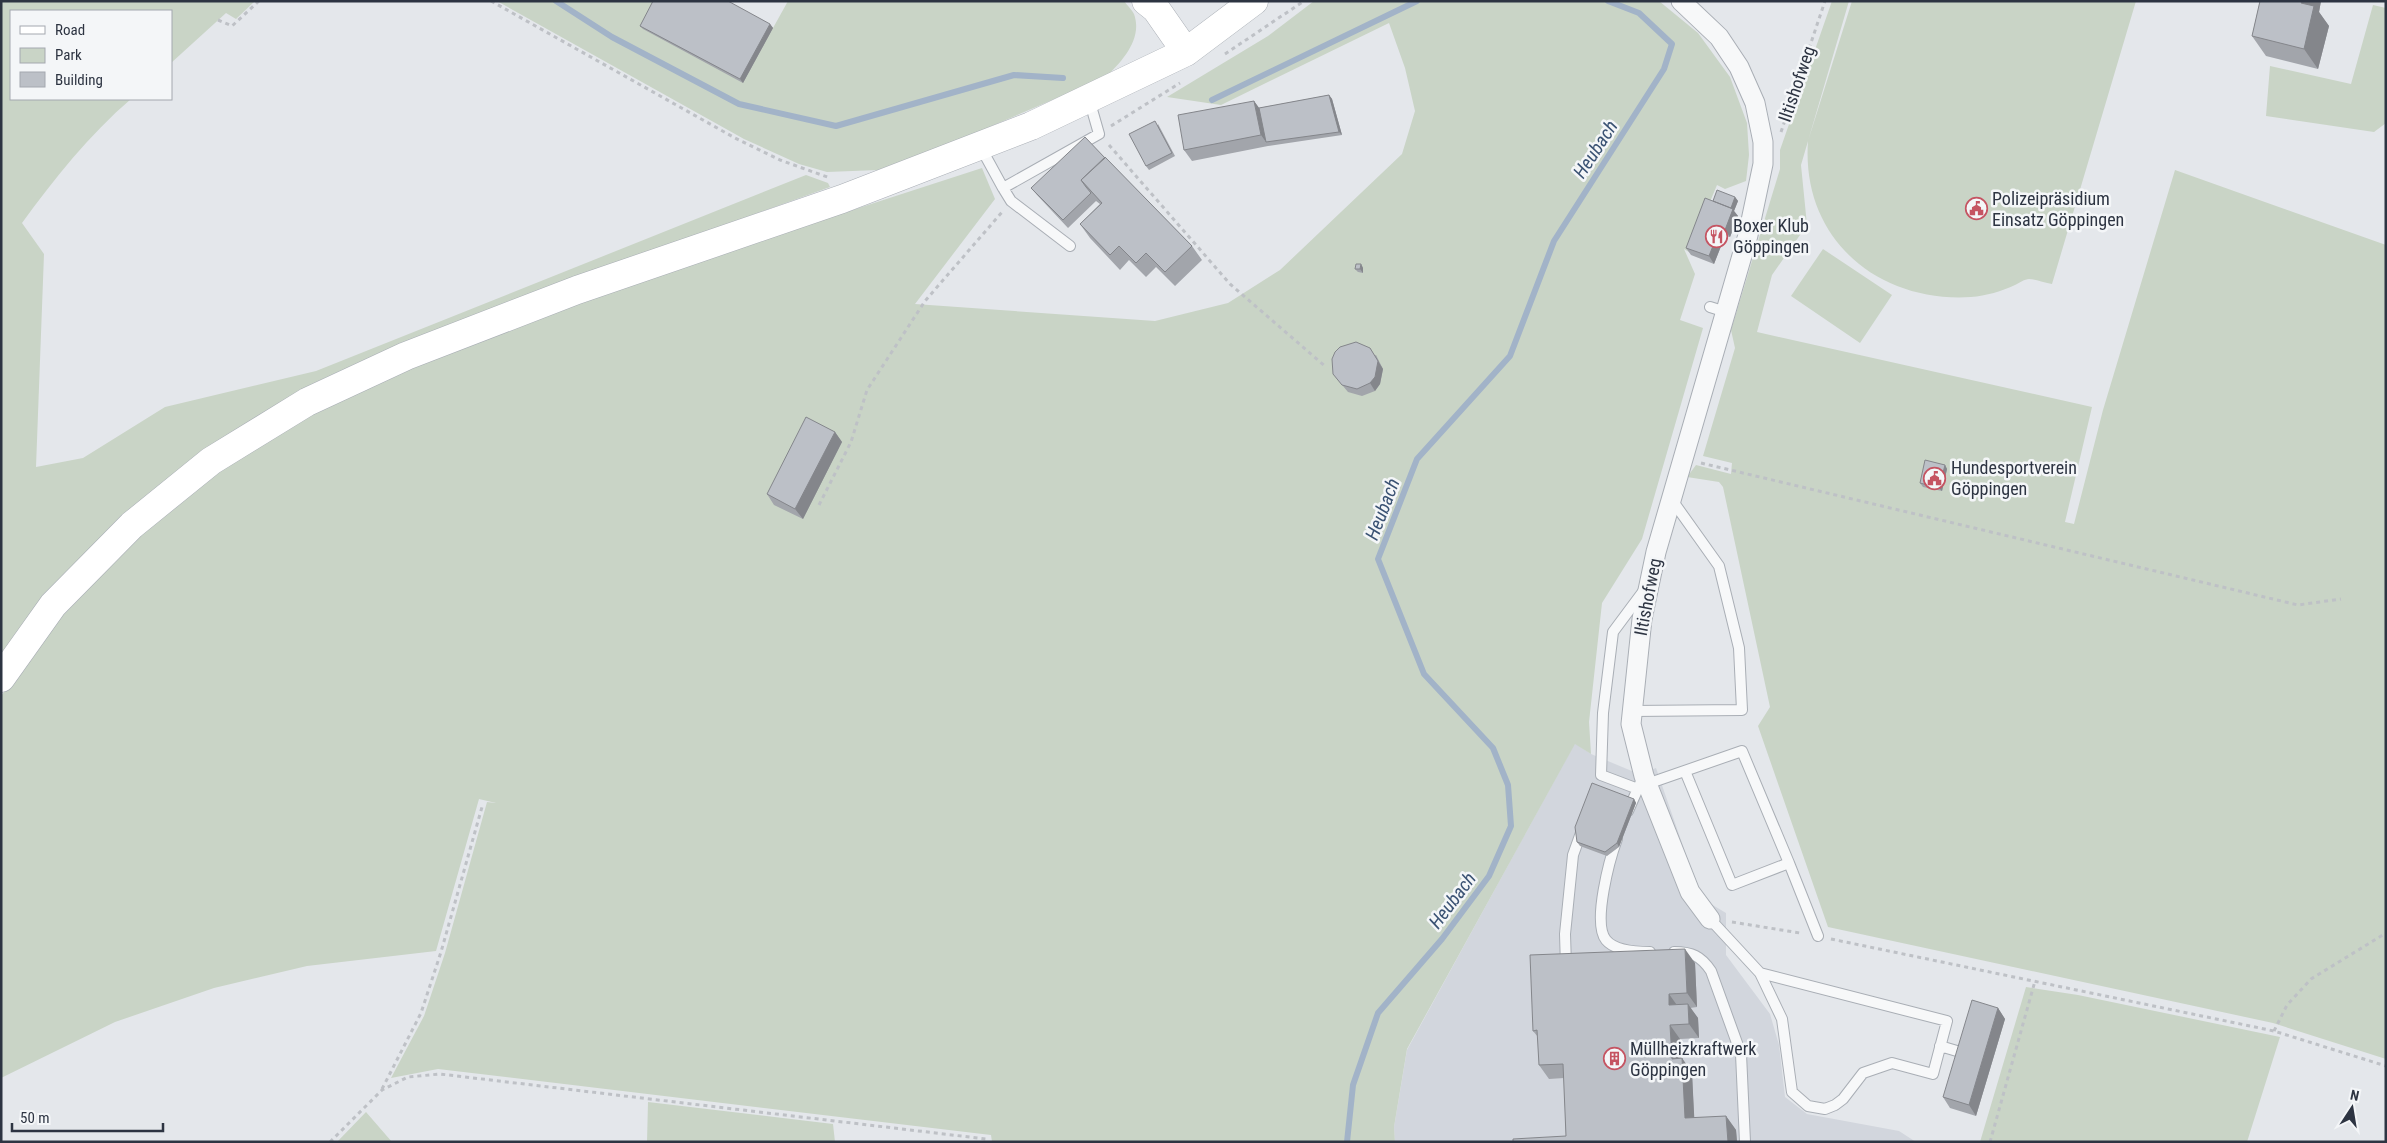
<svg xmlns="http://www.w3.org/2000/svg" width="2387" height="1143" font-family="'Roboto Condensed',sans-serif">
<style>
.built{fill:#d2d6dd}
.green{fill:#c9d4c6}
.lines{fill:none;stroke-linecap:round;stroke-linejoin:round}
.stream{stroke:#a2b3c8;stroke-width:6}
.lane-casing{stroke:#a9aeb5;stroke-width:12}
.street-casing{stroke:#a9aeb5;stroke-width:21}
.secondary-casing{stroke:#a9aeb5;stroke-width:29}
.path{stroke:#bec1c6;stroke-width:3;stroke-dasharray:4 4;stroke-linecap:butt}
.lane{stroke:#f7f8f9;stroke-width:10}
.street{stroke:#f7f8f9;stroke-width:19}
.secondary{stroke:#fff;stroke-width:28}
.wall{fill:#a2a5ab}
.shaded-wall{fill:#84868b}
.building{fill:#bcc0c7;stroke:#84868b}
.labels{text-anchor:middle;stroke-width:5;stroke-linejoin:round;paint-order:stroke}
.street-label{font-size:18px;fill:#2d3442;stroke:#f4f6f8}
.poi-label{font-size:18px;fill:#2d3442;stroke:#f4f6f8;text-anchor:start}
.water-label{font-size:19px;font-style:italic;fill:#3a5273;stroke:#f4f6f8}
</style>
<rect width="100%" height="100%" fill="#e4e7eb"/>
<path class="built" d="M1575,743L1591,754L1639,774L1656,768L1699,892L1711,904L1726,913V955L1770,1014L1779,1045L1785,1097L1807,1114L1899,1131L1916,1142H1395L1394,1127L1407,1050Z"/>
<path class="green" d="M1,1H255L236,19L226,13L171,63V11H11V99H131C89,135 54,179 22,223L44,254L36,467L83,458L165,407L316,371L806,175L828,183L830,187L505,304L397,345L314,383L183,466L1,655Z
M497,1H658L773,28L788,1H1124C1127,5 1132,10 1134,14C1143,39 1122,61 1106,77L966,137L878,170L827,172L799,164L744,139Z
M1314,1H1659L1698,33L1730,77L1747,123L1749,155L1746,181L1725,189L1717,185L1689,252L1684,249L1695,274L1680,320L1703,328L1642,539L1602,603L1589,722L1591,754L1575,744L1407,1049L1394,1127L1395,1142H992L991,1135L438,1069L391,1078L424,1016L445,953L487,802L496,803L479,799L436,951L307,966L214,988L115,1022L1,1078V696L65,611L126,546L250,447L303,414L482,337L834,216L982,168L995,199L915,304L1155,321L1228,303L1280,270L1402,154L1415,111L1405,68L1389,23L1221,105L1167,97L1268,36Z
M1832,1H1849L1801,165L1807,225L1772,275L1757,332L2092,407L2065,522L2074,524L2103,410L2175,170L2386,245V1059L2273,1023L1828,927L1758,726L1770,707L1723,487L1719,482L1687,477L1696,465L1731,474L1732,463L1703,456L1735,348L1731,330L1780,169V150Z
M1852,1H2136L2052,284C2045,283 2036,279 2029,279C2025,279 2019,283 2015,285C2002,291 1986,296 1971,297C1877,303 1801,238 1808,141Z
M2373,5L2386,8V123L2374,132L2266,116L2270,66L2351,84Z
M1823,249L1892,295L1860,343L1791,296Z
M2026,987L2078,995L2280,1037L2247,1142H1980Z
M648,1102L833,1124L835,1142H647Z
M366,1112L392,1142H337Z"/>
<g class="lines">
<path class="stream" d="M556,1L612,37L739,104L836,126L1014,75L1063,78
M1212,100L1417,1
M1347,1142L1353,1085L1378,1013L1442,939L1489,876L1511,826L1508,785L1493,748L1424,674L1378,559L1417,459L1510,356L1554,241L1664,69L1672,44L1639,13L1608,1"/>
<defs>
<path id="lane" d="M980,146L1003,188L1099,134L1089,99
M1003,188L1011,201L1070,246
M1710,307L1726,312
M1632,711L1742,710L1739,648L1719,566L1672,500
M1647,784L1742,751L1789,863L1732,885L1685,771
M1638,789L1601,775L1603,713L1613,632L1645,589
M1628,811L1643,777
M1617,839C1610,858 1592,923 1606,940C1615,951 1637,952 1650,952
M1789,863L1818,936
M1710,919L1760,973L1782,1019L1792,1092L1808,1106L1825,1109L1835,1105L1843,1099L1863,1073L1892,1063L1933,1074L1947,1021L1760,973
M1674,952C1692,952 1701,956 1711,971L1741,1054L1745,1142
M1566,966L1565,934L1573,855L1582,830
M1940,1046L1967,1054"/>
<path id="street" d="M1681,1L1719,37L1739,67L1755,103L1763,142V164L1748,235L1656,552L1642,619L1631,724L1644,776L1690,892L1710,919"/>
<path id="secondary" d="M1146,1L1156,9L1186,52
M1,678L53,605L132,525L211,461L307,402L406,356L577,290L842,199L1031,126L1186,52L1254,1"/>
</defs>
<use href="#lane" class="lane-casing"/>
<use href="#street" class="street-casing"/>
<use href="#secondary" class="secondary-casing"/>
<path class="path" d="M491,1L735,138L780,160L830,178
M218,20L232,26L259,1
M1225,54L1304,1
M1111,126L1180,83
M1781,132L1825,1
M1109,145L1230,284L1326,367
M1701,463L2298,605L2341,599
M819,505L851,442L867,390L925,301L1003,211
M1732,922L1800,933
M1831,939L2274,1031L2386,1066
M2274,1031L2287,1005L2311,979L2386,933
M382,1089L421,1013L441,952L482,807
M330,1142L382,1090L408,1077L440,1074L986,1139
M1990,1142L2035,981"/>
<use href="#lane" class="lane"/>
<use href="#street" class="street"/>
<use href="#secondary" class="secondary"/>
</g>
<path class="wall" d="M2260,1H2321L2319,12L2329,26L2318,69L2266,56L2252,36Z
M770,24L773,28L743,83L643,29L640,26Z
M1329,95L1332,99L1342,135L1268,146L1192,161L1184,150L1254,101L1259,108Z
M1158,124L1175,156L1149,170L1146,166Z
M1105,158L1192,246L1202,260L1175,286L1156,267L1146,277L1129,260L1120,270L1090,238L1080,224L1100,204L1096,201L1068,228L1037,195L1031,188Z
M1735,197L1738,201L1734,211L1738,216L1730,237L1725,236L1714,264L1691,255L1686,248L1713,201Z
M1361,264L1363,268V273L1358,272L1355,269Z
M1376,355L1383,369L1380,384L1375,391L1362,396L1348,392L1333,374Z
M835,432L842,442L803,519L774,505L767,494Z
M1945,465L1947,469L1942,491L1923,487L1920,483Z
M1634,799L1636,803L1619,847L1607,856L1580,846L1577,842Z
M1695,963L1697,1007L1690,1008L1698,1018L1699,1038L1680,1039L1681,1059L1682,1058L1692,1073L1694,1118L1726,1116L1736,1130L1737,1142H1513L1566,1136L1564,1078L1549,1079L1539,1065L1538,1037L1533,1031Z
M1998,1008L2005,1019L1976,1116L1950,1108L1943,1097Z"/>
<path class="shaded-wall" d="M2302,1H2321L2319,12L2329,26L2318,69L2304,49Z
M770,24L773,28L743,83L740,79Z
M1329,95L1332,99L1342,135L1339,132Z
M1254,101L1262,112L1266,142L1261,135Z
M1735,197L1738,201L1734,211L1738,216L1730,237L1725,230L1730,210Z
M1720,228L1725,236L1714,264L1709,256Z
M1361,264L1363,268V273L1360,269Z
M1370,348L1383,369L1380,384L1375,391L1370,383Z
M835,432L842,442L803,519L795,509Z
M1945,465L1947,469L1942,491L1939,488Z
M1634,799L1636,803L1619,847L1617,843Z
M1685,949L1695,963L1697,1007L1687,993Z
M1669,994L1679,1008L1669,1005Z
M1688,1004L1698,1018L1699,1038L1689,1024Z
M1998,1008L2005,1019L1976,1116L1969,1105Z
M1670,1025L1680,1039L1682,1073L1672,1059Z
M1682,1058L1692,1073L1695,1132L1685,1118Z
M1726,1116L1736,1130L1737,1142H1728Z"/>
<path class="building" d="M653,1H728L770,24L740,79L640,26Z
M2260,1H2302L2301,3L2314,6L2304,49L2252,36Z
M1329,95L1339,132L1266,142L1259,108Z
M1254,101L1261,135L1184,150L1178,115Z
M1155,121L1172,153L1146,166L1129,134Z
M1085,137L1105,158L1081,180L1086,187L1091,193L1063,220L1031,188Z
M1105,157L1192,246L1165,272L1146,253L1136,263L1119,246L1110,255L1080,224L1102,203L1081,180Z
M1717,190L1735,197L1731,208L1713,201Z
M1705,198L1733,209L1725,230L1720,228L1709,256L1686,248Z
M1356,264H1361L1360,269H1355Z
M1356,342L1370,348L1378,361L1375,377L1370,383L1357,389L1342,385L1333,374L1332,359L1335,352L1340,347Z
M806,417L835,432L795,509L767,494Z
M1925,460L1945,465L1939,488L1920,483Z
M1592,783L1634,799L1617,843L1605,852L1577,842L1575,827Z
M1685,949L1687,993L1669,994V1005L1688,1004L1689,1024L1670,1025L1672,1059L1682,1058L1685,1118L1726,1116L1728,1142H1513V1139L1566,1136L1563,1064L1539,1065L1537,1030L1533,1031L1530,955Z
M1972,1000L1998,1008L1969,1105L1943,1097Z"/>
<defs>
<symbol id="civic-ring" viewBox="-11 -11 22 22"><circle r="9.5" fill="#f4f6f8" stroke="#c55462" stroke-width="1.5"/><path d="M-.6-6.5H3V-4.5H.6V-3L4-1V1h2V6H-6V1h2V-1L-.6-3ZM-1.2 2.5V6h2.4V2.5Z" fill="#c55462"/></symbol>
<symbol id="restaurant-ring" viewBox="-11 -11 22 22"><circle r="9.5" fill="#f4f6f8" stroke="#c55462" stroke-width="1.5"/><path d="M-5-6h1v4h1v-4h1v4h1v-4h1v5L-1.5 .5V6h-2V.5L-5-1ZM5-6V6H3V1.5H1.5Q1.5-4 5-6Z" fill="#c55462"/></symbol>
<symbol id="building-ring" viewBox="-11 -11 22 22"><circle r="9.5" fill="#f4f6f8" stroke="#c55462" stroke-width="1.5"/><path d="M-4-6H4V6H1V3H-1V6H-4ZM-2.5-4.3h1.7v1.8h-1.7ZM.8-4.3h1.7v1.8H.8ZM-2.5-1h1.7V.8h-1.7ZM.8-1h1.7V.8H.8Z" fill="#c55462"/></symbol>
</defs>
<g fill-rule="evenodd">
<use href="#civic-ring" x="1964" y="196" width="25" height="25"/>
<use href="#restaurant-ring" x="1704" y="224" width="25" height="25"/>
<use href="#civic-ring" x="1922" y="466" width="25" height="25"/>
<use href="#building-ring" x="1602" y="1046" width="25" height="25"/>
</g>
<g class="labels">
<g class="street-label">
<text transform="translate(1797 84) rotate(-71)" y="6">Iltishofweg</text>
<text transform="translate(1648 597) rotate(-79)" y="6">Iltishofweg</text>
</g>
<g class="poi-label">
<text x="1992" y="205">Polizeipräsidium<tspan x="1992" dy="21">Einsatz Göppingen</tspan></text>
<text x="1733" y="232">Boxer Klub<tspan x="1733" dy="21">Göppingen</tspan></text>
<text x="1951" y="474">Hundesportverein<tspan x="1951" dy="21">Göppingen</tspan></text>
<text x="1630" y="1055">Müllheizkraftwerk<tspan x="1630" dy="21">Göppingen</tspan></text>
</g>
<g class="water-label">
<text transform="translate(1595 149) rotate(-57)" y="7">Heubach</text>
<text transform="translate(1382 509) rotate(-69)" y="7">Heubach</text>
<text transform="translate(1452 900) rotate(-53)" y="7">Heubach</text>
</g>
</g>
<rect width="2387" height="1143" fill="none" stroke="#2d3442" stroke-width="5"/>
<rect x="10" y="10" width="162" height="90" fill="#f4f6f8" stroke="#a4a8af"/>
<rect x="20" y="26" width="25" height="8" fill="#ffffff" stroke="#a4a8af"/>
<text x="55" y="35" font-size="15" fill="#2d3442">Road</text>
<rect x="20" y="48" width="25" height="15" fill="#c9d4c6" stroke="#a4a8af"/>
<text x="55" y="60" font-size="15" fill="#2d3442">Park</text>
<rect x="20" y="72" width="25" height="15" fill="#bcc0c7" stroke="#a4a8af"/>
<text x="55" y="85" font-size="15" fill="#2d3442">Building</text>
<g transform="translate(2352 1108) rotate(12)" stroke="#f4f6f8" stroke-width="4" paint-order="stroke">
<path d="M0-4L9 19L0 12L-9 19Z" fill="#2d3442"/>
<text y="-8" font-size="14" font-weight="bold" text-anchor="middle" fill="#2d3442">N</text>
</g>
<path d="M12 1123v8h151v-8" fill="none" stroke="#2d3442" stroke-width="2.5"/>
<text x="20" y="1123" font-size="15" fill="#2d3442" stroke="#f4f6f8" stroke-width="4" paint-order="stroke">50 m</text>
</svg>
